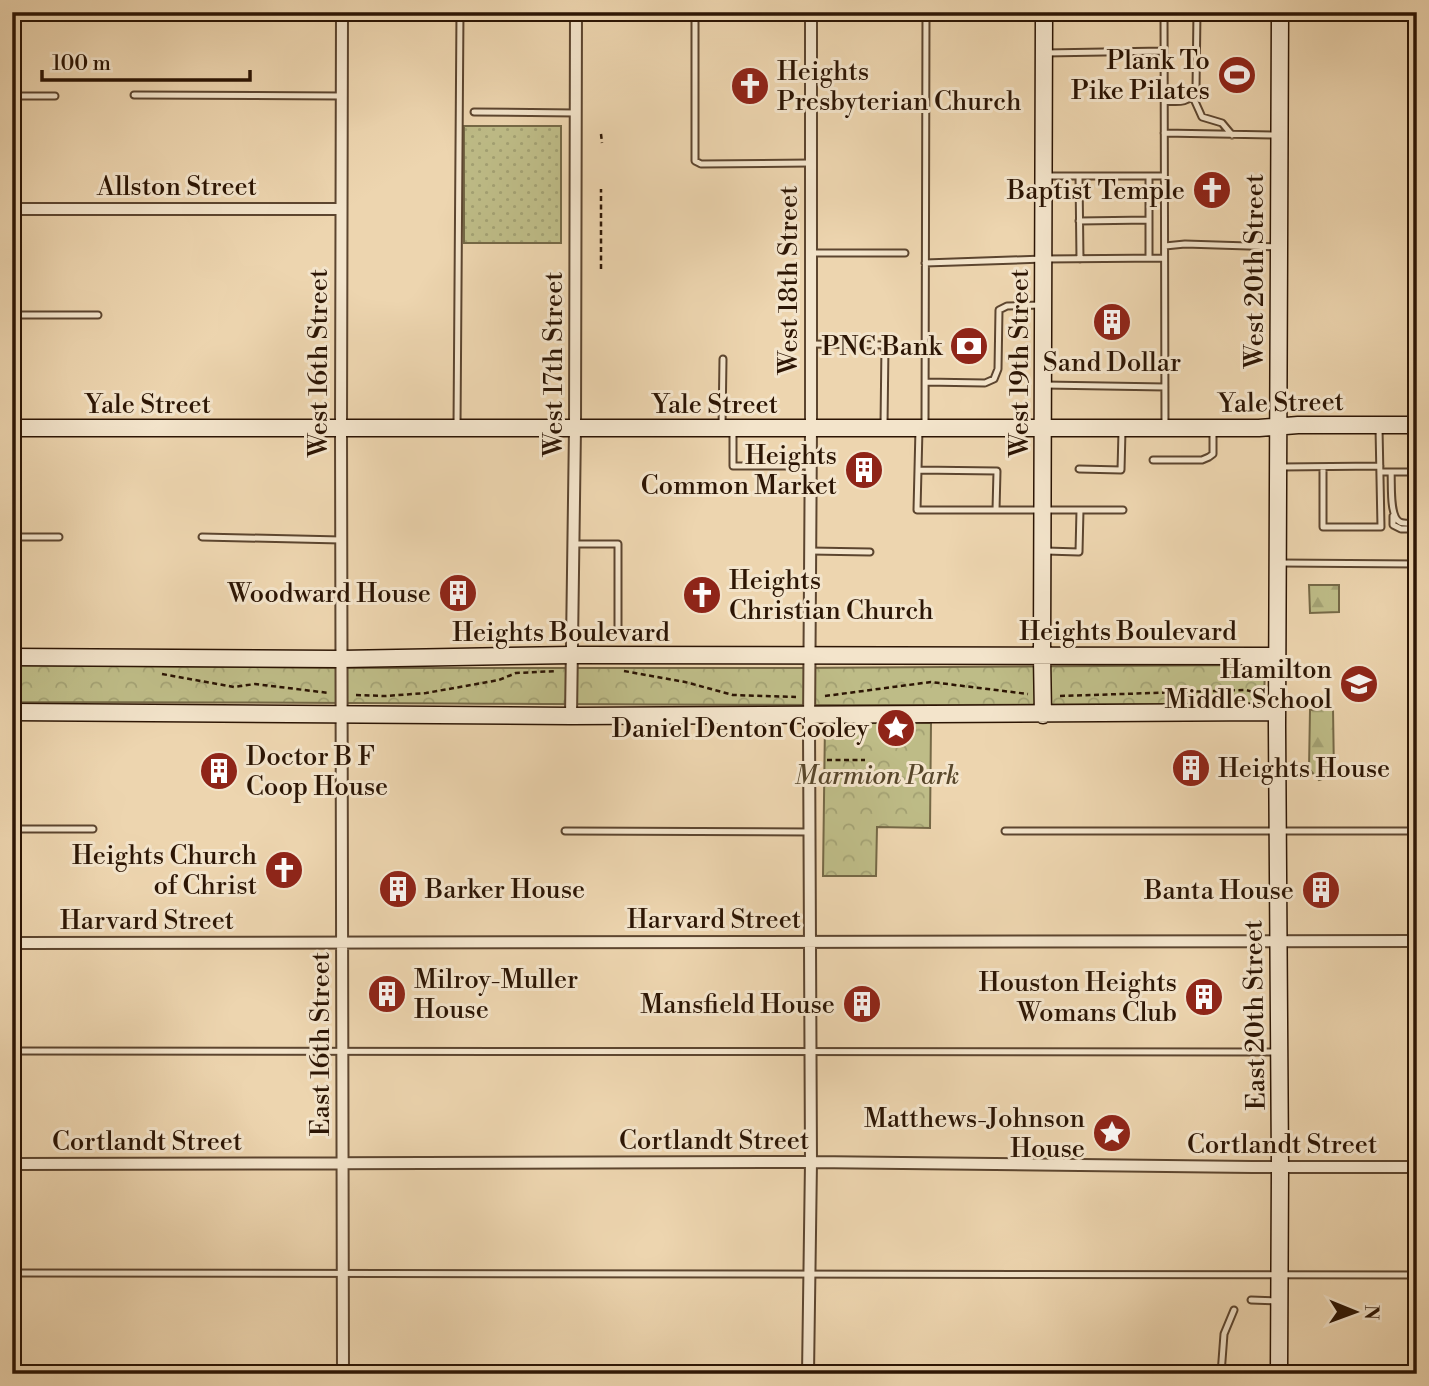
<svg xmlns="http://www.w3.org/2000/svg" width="1429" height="1386" font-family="'Libre Bodoni',serif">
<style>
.grass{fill:url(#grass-dots);stroke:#756846;stroke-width:2}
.forest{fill:url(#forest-firs);stroke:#756846;stroke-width:2}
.park{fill:url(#park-crowns);stroke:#756846;stroke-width:2}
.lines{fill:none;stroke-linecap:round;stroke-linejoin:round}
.lane-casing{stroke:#5c452f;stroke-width:9}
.street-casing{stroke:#5c452f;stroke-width:14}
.secondary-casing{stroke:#2c1504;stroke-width:19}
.path{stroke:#2c1504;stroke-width:2.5;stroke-dasharray:5 3.5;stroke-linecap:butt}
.lane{stroke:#f3e4cb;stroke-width:5}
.street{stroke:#f3e4cb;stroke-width:10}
.secondary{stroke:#f3e4cb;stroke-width:16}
.labels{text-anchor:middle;stroke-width:6;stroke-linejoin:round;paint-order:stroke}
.poi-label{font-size:26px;fill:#2c1504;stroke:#f3e4cb;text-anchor:end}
.street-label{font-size:26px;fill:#2c1504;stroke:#f3e4cb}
.park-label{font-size:26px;font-style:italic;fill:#58472b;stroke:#f3e4cb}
</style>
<defs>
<pattern id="grass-dots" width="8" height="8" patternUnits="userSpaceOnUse" patternTransform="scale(1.75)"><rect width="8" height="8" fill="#bebc87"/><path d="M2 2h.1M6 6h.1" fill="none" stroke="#a3a173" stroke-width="1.8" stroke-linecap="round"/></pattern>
<pattern id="forest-firs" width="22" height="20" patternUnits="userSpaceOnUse" patternTransform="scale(1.75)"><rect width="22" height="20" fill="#bebc87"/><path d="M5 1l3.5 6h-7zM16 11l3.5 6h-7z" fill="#a3a173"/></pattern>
<pattern id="park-crowns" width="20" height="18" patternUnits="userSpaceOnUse" patternTransform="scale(1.75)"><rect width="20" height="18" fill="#bebc87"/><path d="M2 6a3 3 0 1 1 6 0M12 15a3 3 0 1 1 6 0" fill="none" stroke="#a3a173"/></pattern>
</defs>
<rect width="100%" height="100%" fill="#edd5af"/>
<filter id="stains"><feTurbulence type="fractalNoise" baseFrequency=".00286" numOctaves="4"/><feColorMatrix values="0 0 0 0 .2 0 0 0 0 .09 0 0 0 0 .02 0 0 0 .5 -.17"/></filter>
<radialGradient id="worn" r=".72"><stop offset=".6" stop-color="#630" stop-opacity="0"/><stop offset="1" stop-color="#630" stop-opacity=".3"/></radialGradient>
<path class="grass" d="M464,126H561V243H464Z"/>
<path class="forest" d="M1309,585H1339V612L1310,613Z
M1333,708L1334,775L1319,780L1309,769L1310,710Z"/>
<path class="park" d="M12,665L366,668H797L1265,665L1264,703C847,708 430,702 12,702Z
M825,722L931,723L930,828L877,827L876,876H823Z"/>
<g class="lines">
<defs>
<path id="lane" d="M695,12V161L701,164L811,163
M1164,12L1165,426
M1045,53L1164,51
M134,95L342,96
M12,96H55
M1193,97L1202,117L1222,123L1232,135
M1164,101C1178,102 1190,104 1196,89L1197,12
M474,112L576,113
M1164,133L1276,135
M1045,176H1164
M1079,176L1080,259
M1079,221L1149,220
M1165,246L1185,244L1276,247
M811,253H905
M1149,258V176
M925,263L1044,259L1164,258
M12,315H98
M811,344L885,345L884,425
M925,382L985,383L994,379L998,369L999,310L1007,306L1040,305
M1045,385L1165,387
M925,425L926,12
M457,426L460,12
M722,426L723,359
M919,429L917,510H1123
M733,431V466H811
M1153,460H1202L1209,457L1213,454V431
M1282,467L1380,466
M1323,467V527H1381L1379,428
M1079,469L1121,470L1122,431
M918,470L997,471L996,510
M1380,472H1417
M1391,472C1392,483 1389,517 1400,522C1404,524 1412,523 1417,523
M1393,516V525L1401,529H1417
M12,537H59
M202,537L341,540
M574,544H618V630
M810,551L870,552
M1046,551L1079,552L1080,510
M1280,563L1417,564
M12,829H93
M565,831L810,832
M1005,831H1417
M12,1051L1276,1052
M12,1273L1417,1275
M1251,1300L1276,1301
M1221,1374L1224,1334L1234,1310"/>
<path id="street" d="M342,12L341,428L343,1374
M12,209H341
M571,716L575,428L576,12
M12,943L1417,941
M12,1164L811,1162L1252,1167H1417
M808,1374L811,1162L809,727L811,428V12"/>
<path id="secondary" d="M12,428H1259L1298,425H1417
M12,657L341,659L572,655L1277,656
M12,712L571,716L1277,712
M1043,715L1042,656L1044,12
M1279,1374L1280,1167L1277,726L1280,12"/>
</defs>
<use href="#lane" class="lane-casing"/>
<use href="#street" class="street-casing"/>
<use href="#secondary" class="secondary-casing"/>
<path class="path" d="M601,134L602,143
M601,269V189
M624,671L685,682L733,695L796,697
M162,674L234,687L255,684L329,693
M356,695L385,696L426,693L499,680L516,673L557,671
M825,696L931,682L1028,694
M1060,696L1246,690C1253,691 1257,696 1265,696
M827,760H865"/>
<use href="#lane" class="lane"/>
<use href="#street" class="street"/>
<use href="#secondary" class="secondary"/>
</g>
<defs>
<symbol id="stadium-disc" viewBox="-11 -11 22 22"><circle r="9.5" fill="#8f2418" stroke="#f3e4cb"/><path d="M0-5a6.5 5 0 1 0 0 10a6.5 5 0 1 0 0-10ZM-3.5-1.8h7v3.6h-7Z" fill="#fff"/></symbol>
<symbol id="church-disc" viewBox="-11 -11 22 22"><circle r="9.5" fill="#8f2418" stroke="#f3e4cb"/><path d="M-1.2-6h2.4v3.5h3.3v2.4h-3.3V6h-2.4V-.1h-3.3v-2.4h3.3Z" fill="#fff"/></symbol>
<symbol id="building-disc" viewBox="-11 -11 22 22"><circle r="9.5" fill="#8f2418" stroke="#f3e4cb"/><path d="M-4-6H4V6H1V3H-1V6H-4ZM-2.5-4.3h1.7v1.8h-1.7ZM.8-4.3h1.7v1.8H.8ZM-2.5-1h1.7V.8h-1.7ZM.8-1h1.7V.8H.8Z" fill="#fff"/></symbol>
<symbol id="bank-disc" viewBox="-11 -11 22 22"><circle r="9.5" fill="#8f2418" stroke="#f3e4cb"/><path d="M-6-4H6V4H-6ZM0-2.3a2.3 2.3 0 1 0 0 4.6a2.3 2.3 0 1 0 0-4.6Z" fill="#fff"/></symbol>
<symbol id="school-disc" viewBox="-11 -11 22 22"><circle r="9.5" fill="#8f2418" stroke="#f3e4cb"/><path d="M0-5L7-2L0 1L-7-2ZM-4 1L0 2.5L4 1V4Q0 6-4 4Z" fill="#fff"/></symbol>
<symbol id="sight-disc" viewBox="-11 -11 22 22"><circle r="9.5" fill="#8f2418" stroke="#f3e4cb"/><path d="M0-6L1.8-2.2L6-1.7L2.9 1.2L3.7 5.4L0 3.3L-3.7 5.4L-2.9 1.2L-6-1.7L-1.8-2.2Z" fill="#fff"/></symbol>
</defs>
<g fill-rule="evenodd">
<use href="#stadium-disc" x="1215" y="53" width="44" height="44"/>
<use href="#church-disc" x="728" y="64" width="44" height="44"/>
<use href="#church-disc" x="1190" y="168" width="44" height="44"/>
<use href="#building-disc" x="1090" y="300" width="44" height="44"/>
<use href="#bank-disc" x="947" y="324" width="44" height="44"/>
<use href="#building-disc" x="842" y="448" width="44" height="44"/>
<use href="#building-disc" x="436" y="571" width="44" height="44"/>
<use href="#church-disc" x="680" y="573" width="44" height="44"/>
<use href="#school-disc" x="1337" y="662" width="44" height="44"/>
<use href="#sight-disc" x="874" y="706" width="44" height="44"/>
<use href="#building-disc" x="1169" y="746" width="44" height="44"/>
<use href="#building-disc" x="197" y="749" width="44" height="44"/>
<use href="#church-disc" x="262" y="848" width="44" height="44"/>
<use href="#building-disc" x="376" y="867" width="44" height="44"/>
<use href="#building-disc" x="1299" y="868" width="44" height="44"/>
<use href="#building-disc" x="365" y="972" width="44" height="44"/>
<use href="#building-disc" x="1182" y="975" width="44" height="44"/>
<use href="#building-disc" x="840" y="982" width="44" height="44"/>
<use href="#sight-disc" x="1090" y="1111" width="44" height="44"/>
</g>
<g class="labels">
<g class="poi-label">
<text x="1210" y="69">Plank To<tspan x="1210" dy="30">Pike Pilates</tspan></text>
<text x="777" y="80" text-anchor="start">Heights<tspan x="777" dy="30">Presbyterian Church</tspan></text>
<text x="1185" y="199">Baptist Temple</text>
<text x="942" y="355">PNC Bank</text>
<text x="1112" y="371" text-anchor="middle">Sand Dollar</text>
<text x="837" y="464">Heights<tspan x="837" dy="30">Common Market</tspan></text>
<text x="729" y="589" text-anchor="start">Heights<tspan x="729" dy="30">Christian Church</tspan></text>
<text x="431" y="602">Woodward House</text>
<text x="1332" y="678">Hamilton<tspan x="1332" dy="30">Middle School</tspan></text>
<text x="869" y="737">Daniel Denton Cooley</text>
<text x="246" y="765" text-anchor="start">Doctor B F<tspan x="246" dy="30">Coop House</tspan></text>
<text x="1218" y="777" text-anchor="start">Heights House</text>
<text x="257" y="864">Heights Church<tspan x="257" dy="30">of Christ</tspan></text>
<text x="425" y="898" text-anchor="start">Barker House</text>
<text x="1294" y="899">Banta House</text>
<text x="414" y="988" text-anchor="start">Milroy-Muller<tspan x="414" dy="30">House</tspan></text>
<text x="1177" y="991">Houston Heights<tspan x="1177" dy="30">Womans Club</tspan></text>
<text x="835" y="1013">Mansfield House</text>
<text x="1085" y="1127">Matthews-Johnson<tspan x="1085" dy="30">House</tspan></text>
</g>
<g class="street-label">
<text x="177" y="195">Allston Street</text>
<text transform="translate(1254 271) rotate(-90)" y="9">West 20th Street</text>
<text transform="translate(788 280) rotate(-90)" y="9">West 18th Street</text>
<text transform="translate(318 363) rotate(-90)" y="9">West 16th Street</text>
<text transform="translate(1019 363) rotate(-90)" y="9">West 19th Street</text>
<text transform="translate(553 364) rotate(-90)" y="9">West 17th Street</text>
<text transform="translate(1281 402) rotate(-1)" y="9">Yale Street</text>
<text x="148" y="413">Yale Street</text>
<text x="715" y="413">Yale Street</text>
<text x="1128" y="640">Heights Boulevard</text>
<text x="561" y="641">Heights Boulevard</text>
<text x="714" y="928">Harvard Street</text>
<text x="147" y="929">Harvard Street</text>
<text transform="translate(1254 1015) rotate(-91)" y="9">East 20th Street</text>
<text transform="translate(320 1044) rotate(-90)" y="9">East 16th Street</text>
<text x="714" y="1149">Cortlandt Street</text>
<text x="147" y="1150">Cortlandt Street</text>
<text x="1282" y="1153">Cortlandt Street</text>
</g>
<g class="park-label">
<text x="877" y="784">Marmion Park</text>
</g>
</g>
<rect width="1429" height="1386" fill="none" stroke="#edd5af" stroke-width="42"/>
<rect x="14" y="14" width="1401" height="1358" fill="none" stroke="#2c1504" stroke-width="3.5"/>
<rect x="21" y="21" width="1387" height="1344" fill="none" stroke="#2c1504" stroke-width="2"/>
<g transform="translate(1355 1312) rotate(91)" stroke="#f3e4cb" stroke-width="5" paint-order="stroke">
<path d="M0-5L12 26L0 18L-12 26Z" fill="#2c1504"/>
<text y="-10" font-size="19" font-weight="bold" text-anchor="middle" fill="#2c1504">N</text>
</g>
<path d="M42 70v10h208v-10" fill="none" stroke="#2c1504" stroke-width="3.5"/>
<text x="52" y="70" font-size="21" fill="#2c1504" stroke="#f3e4cb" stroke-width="5" paint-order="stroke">100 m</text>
<rect width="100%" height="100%" filter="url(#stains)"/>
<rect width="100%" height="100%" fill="url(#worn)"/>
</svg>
